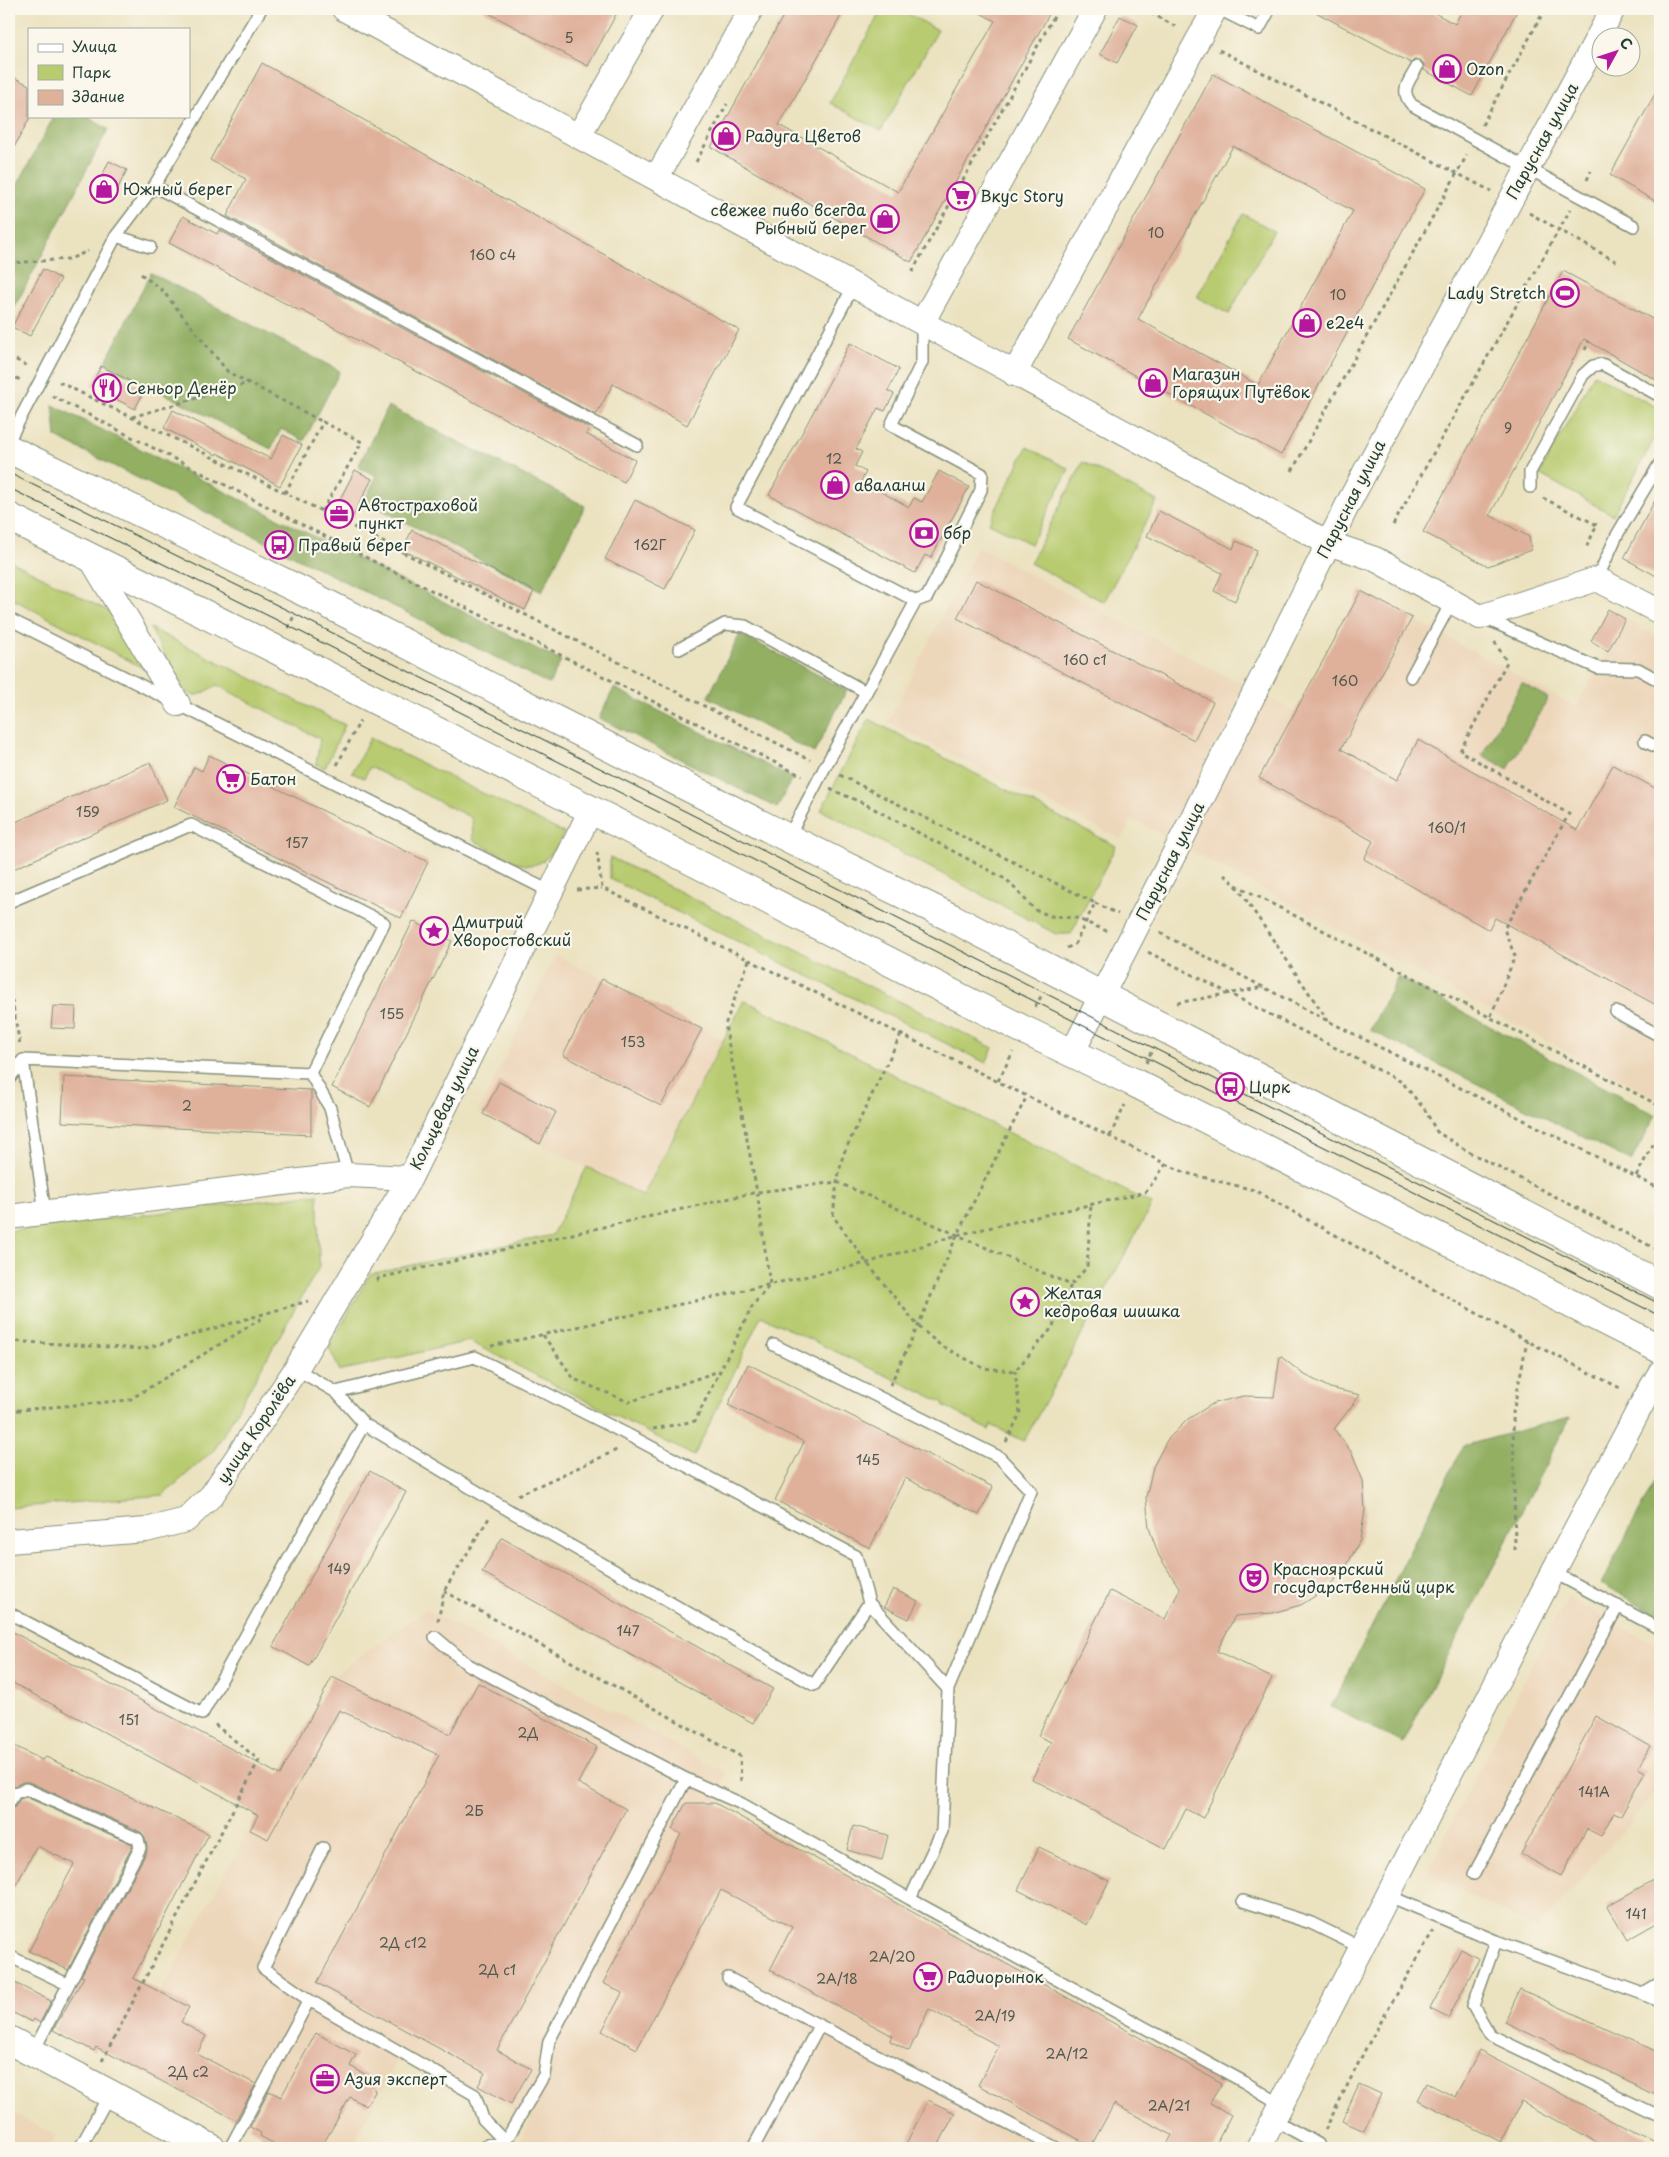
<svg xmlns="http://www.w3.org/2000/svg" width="1669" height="2157" font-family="'Playpen Sans',sans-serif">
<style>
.built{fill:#edd7bb}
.green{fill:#b8cb6f;stroke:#6c8452}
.forest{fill:#92af62;stroke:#58764b}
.building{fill:#dfb19b;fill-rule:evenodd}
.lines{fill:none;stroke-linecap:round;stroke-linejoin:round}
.service-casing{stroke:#85907a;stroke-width:14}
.minor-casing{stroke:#85907a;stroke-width:26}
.tertiary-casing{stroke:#85907a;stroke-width:30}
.trunk-casing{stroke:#85907a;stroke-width:30}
.path{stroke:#85907a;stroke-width:3;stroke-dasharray:4 4;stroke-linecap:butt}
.service{stroke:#fff;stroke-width:11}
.minor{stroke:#fff;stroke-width:24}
.tertiary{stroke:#fff;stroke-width:28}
.trunk{stroke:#fff;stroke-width:28}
.tram{stroke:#1f3d34;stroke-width:1}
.labels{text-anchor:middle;stroke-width:4.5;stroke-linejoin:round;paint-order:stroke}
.number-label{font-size:14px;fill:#4f5a4e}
.poi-label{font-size:16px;fill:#1f3d34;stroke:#fbf7ec;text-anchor:start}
.street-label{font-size:16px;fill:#1f3d34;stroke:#fbf7ec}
</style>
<rect width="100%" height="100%" fill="#fbf7ec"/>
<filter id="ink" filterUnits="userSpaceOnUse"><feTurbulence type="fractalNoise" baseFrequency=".02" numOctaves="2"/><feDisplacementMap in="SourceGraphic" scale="10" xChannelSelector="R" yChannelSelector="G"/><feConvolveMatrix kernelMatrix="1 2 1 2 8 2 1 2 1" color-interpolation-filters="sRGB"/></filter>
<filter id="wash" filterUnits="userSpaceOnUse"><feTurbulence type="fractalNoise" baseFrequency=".0096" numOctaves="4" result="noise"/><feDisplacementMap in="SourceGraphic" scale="20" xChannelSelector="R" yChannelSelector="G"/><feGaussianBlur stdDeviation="1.12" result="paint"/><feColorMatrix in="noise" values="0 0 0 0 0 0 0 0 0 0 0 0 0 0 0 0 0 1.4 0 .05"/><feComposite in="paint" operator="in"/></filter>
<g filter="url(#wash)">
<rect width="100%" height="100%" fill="#ebe2c0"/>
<path class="built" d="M978,547L1295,712L1361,591L1576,707L1608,651L1591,641L1608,609L1660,639V1101L1131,819L1122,840L888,722Z
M556,955L724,1040L643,1196L478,1112Z
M1567,1597L1660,1647V1785L1629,1824L1537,1929L1426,1873Z
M426,1609L726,1773L715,1803L701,1828L1231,2115L1214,2148H516L531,2120L403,2049L351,2148H282L235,2119L123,2061L332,1677Z
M9,2111L56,2136L49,2148H9Z"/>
<path class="green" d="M882,9H899L938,30L881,131L830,103Z
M1243,214L1274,231L1229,314L1197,297Z
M1594,374L1660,409V428L1613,515L1539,474Z
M1027,447L1069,469L1031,544L989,523Z
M1083,462L1157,501L1104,602L1030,563Z
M9,560L114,614L143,668L9,597Z
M150,628L345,725L325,768L316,764L320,739L217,685C205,691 197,701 184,690Z
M869,719L1116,846L1071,934H1056L821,810Z
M370,738L564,833C537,887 515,861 473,840L472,818L370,767L364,778L352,773Z
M610,857L993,1048L986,1063L610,879Z
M744,1000L1152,1204L1024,1441L991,1425L989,1430L943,1405L944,1403L761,1316L694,1456L469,1341L340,1371L329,1348L370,1274L552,1235L587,1167L643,1196Z
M318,1194L319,1267L215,1449L163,1495L9,1508V1231Z"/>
<path class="forest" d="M54,116H85L108,129L9,318V201Z
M151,273L340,371L304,441L281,429L271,449L105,363Z
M53,405L561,661L549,684L56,437Z
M388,406L585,506L542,591L364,501L377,476L358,467Z
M740,634L847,690L814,753L708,697Z
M1522,683L1548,698L1508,769L1482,755Z
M614,688L792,778L777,808L599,718Z
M1398,977L1656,1115L1631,1161L1370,1030Z
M1570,1417L1403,1743L1331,1707L1463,1446Z
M1660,1471V1616L1601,1584Z"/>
<g id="blocks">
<path class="building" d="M481,9H619L588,66Z
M787,9H845L779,125L898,192L995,21L973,9H1052L911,262L711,147Z
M1310,9H1427L1455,24L1463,9H1518L1472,96L1424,70V64L1420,60H1414L1411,63Z
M1120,16L1138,25L1117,63L1100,54Z
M262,63L739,330L687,425L613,384L596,415L227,216L246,179L210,160Z
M1213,74L1425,189L1281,455L1068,339ZM1233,146L1353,211L1258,385L1138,319Z
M9,75L29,85V119L9,157Z
M1660,85V204L1610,175Z
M109,161L127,170L111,202L94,193Z
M183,216L217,234L219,230L589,428L586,434L635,460L624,482L301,310L300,311L169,243Z
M43,269L61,279L30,336L12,327Z
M1563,271L1660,323V382L1584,339L1490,515L1529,537L1531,550L1488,566L1423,532Z
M850,343L899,369L888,391L894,394L885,411L878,408L856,449L862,452L855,466L866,472L861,481L909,507L914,498L922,502L939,471L969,487L931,558L925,555L915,573L769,495Z
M101,366L145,389L135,409L91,386Z
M173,410L271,459L283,435L302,445L280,486L217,453L216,455L164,428Z
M355,470L372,479L351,520L334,511Z
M1660,491V578L1624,558Z
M635,500L695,530L665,589L605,559Z
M1159,511L1233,549L1236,541L1257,550L1235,601L1214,591L1222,573L1147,536Z
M412,530L534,591L525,610L409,553H401Z
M976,580L1213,702L1194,740L957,618Z
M1361,591L1412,618L1341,749L1397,780L1418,740L1577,830L1613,765L1660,791V1007L1495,918L1489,930L1364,859L1373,841L1259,778Z
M1608,609L1625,619L1608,651L1591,641Z
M209,755L428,862L401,918L174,807L194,767L202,771Z
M150,762L167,800L9,871V825Z
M413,921L452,941L370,1107L332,1087Z
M602,979L702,1029L661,1106L563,1055Z
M53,1006L76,1007L75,1029L51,1028Z
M64,1077L311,1090V1135L62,1122Z
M499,1082L556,1112L540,1144L483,1114Z
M1280,1356L1303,1374L1330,1388L1360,1395L1334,1429L1352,1453L1363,1481L1365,1510L1360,1540L1346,1567L1326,1589L1301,1605L1272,1613L1235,1616L1217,1651L1272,1678L1203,1818L1186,1809L1166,1849L1032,1779L1051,1742L1038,1736L1110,1591L1165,1619L1180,1589L1159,1556L1149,1528L1146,1497L1153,1467L1167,1440L1188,1419L1214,1403L1244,1396L1274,1397Z
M748,1364L993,1487L979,1515L905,1478L870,1548L775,1500L804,1442L728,1405Z
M370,1471L406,1492L309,1666L273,1646Z
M502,1538L773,1689L753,1723L482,1572Z
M893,1589L918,1601L909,1619L884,1607Z
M9,1630L280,1775L332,1677L450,1734L478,1683L597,1747L578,1783L626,1809L497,2050L531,2069L511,2104L478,2086L485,2073L317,1983L439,1755L339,1710L268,1839L250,1830L258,1815L9,1681Z
M1596,1716L1650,1746L1638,1768L1645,1772L1621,1816L1614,1812L1601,1836L1587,1829L1561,1876L1521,1854Z
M9,1743L42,1760L46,1757L209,1834L133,1978L189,2007L181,2022L206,2036L197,2054L256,2084L236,2120L96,2047L94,2051L53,2030L84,1977L81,1976L147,1851V1846L145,1837L141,1832L29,1782H23L9,1789Z
M26,1797L132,1844V1847L68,1970L29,1951L74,1864L37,1846L9,1898V1810L15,1807L20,1799Z
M686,1803H715L1222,2083L1210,2103L1231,2115L1214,2148H1165L1172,2135L1114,2104L1091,2146L978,2085L999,2046L929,2009L909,2051L890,2041L893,2036L770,1970L792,1927L721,1890L637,2049L602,2031L622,1993L603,1983L681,1834L672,1829Z
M853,1826L888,1835L882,1860L847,1850Z
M1039,1847L1109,1881L1087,1925L1018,1890Z
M1660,1876V1921L1627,1940L1607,1906Z
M1461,1949L1479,1959L1448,2018L1430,2009Z
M9,1980L51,2001L40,2023L34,2019L32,2022L9,2011Z
M1520,1989L1660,2053V2096L1505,2022Z
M316,2033L356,2055L350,2066L370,2077L375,2092L366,2106L350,2097L321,2148H282L260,2136L261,2133L250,2127L269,2091L281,2097Z
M1479,2051L1660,2145V2148H1608L1521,2102L1501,2142L1418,2100L1427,2083L1455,2097Z
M1359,2084L1381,2094L1364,2131L1342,2121Z
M928,2100L955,2113L937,2148H904Z"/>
</g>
</g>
<g filter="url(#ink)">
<use href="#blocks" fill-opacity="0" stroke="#85907a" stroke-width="1"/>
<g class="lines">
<defs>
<path id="service" d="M1219,9L1259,29L1270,9
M1417,67C1409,82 1399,90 1412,105L1634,226
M154,186L637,445
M116,236L150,247
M854,285L736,507L916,601
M9,440L116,236L154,186L261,9
M1530,487V472L1583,375L1593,366L1602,364L1660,396
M1597,579L1617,535L1660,463
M1484,618L1598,668L1638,669L1660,681
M9,619L551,892
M679,649L725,624L745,626L866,692
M1411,677L1452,601
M1645,741L1660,749
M788,838L825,767L916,601L927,597L981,490L982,474L891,425L922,362V323
M9,902L191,825L384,923L310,1073L23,1060L9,1079
M1616,1012L1660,1036
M23,1060L45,1213
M310,1073L330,1108L348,1175
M774,1345L999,1457L1031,1491L948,1689
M336,1392L475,1357L638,1440L856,1556L869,1603L948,1689L942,1831L910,1899L1244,2082L1282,2105
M364,1424L498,1504L814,1685L869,1603
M1553,1572L1660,1629
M9,1613L202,1714L364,1424L336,1392L296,1369
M435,1637L467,1664L686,1779L742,1804L910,1899
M9,1803L15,1793L26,1789L138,1839L140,1848L32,2054
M323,1848L263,1968L309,2000L475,2095L483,2119L511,2148
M1474,1874L1618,1606
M1389,1896L1496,1941L1643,1994
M1243,1901L1311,1923L1362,1948
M1496,1941L1473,2006L1490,2035L1660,2117
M9,1956L67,1984
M728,1978L1056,2148
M1660,1984L1643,1994L1660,2002
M1274,2120L1318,2144L1320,2148
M80,2148L109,2095
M230,2148L309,2000
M484,2148L486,2145L505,2142L544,2075L549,2041L686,1779
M753,2148L819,2026"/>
<path id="minor" d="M344,9L1328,543L1375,559L1480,617L1597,579L1660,612
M579,135L652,9
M657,177L751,9
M922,323L1095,9
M1014,374L1215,9
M90,557L178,704
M1072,1053L1191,821L1349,502L1613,9
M9,1217L348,1175L410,1178
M9,1541L146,1530L186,1520L212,1495L296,1369L410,1178L591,810
M1259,2148L1553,1572L1644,1400L1660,1373"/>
<path id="tertiary" d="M9,2040L211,2148"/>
<path id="trunk" d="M9,449L306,593L788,838L952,918L1660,1285
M9,517L277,650L1024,1030L1135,1083L1660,1349"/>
</defs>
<use href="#service" class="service-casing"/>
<use href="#minor" class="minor-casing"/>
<use href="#tertiary" class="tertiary-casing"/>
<use href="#trunk" class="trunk-casing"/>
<path class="path" d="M1144,9L1178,28
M775,17L779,9
M1219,50L1491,191
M1482,125L1545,9
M696,162L727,104
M1587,180L1591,171
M1529,213L1617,262
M9,263L70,259L88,251
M912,272L1058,9
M141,274L162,290L228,372L323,422
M1585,350L1589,341
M9,356L29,367
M9,374L22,381
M59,382L322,511L810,760
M52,396L375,562L802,776
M132,417L248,383
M1292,471L1467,155
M285,493L323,422L362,442L322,511
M1543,498L1597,525L1586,548
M1393,525L1570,210
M288,628L295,614
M337,765L360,721
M840,775L1095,903L1075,944L1067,948
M830,789L865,804L1007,880L1035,910L1051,916L1076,918L1109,932
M597,852L602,888L1166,1164L1186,1173L1254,1190L1527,1341L1622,1389
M1224,875L1236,885L1328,1021
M1236,885L1660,1106
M577,890L602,888
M1095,903L1118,914
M1160,933L1328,1021L1660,1189
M1148,952L1402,1082L1425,1110L1437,1132L1469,1152L1660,1251
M9,984L20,1045
M1177,1003L1264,987
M1035,1007L1043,993
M1491,1016L1515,956L1504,929L1569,814L1460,751L1507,662L1494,641
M901,1034L843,1155L837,1182L833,1216L867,1263L918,1326L940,1345L983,1368L1015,1371L1052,1328L1071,1285
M1146,1063L1152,1050
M998,1081L1013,1052
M1110,1136L1125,1105
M1636,1176L1660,1132
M377,1281L379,1278L757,1192L837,1182L1071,1285L1087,1267L1091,1205
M543,1335L574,1379L629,1402L719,1371
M9,1341L143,1349L308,1301
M491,1346L867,1263L957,1235L1146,1192L1166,1164
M890,1385L918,1326L957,1235L1027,1096
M9,1411L129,1400L264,1317
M653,1429L695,1421L753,1305L770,1285L757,1192L725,1025L749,960
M1006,1442L1020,1414L1015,1371
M518,1495L619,1449
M1515,1550L1513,1413L1527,1341
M444,1591L740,1756L741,1785
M438,1621L444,1591L489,1518
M102,2061L259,1760L214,1724
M1325,2130L1366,2048L1433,1931"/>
<use href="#service" class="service"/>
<use href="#minor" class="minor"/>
<use href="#tertiary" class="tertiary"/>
<use href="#trunk" class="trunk"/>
<path class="tram" d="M9,473L295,614L1660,1304
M9,488L289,626L1660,1316"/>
</g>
</g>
<defs>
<symbol id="shop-ring" viewBox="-11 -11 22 22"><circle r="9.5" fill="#fbf7ec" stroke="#b5179e" stroke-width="1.5"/><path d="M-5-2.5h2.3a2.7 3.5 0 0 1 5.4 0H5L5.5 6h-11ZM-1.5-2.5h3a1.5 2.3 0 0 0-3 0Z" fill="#b5179e"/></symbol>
<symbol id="supermarket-ring" viewBox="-11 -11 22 22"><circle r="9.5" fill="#fbf7ec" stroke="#b5179e" stroke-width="1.5"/><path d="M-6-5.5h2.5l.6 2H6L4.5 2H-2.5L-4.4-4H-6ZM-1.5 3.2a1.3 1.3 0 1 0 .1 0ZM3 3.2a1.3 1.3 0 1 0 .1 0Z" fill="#b5179e"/></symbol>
<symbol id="stadium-ring" viewBox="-11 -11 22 22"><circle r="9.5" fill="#fbf7ec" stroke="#b5179e" stroke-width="1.5"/><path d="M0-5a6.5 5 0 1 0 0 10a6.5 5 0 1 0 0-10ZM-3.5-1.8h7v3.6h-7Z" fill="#b5179e"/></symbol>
<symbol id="restaurant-ring" viewBox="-11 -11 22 22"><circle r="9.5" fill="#fbf7ec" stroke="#b5179e" stroke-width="1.5"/><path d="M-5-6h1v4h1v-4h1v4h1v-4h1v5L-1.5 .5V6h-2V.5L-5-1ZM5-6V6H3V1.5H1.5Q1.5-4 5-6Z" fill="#b5179e"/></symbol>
<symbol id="office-ring" viewBox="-11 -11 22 22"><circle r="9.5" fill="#fbf7ec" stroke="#b5179e" stroke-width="1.5"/><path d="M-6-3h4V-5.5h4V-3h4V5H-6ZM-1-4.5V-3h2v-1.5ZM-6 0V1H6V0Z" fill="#b5179e"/></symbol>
<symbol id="bank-ring" viewBox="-11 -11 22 22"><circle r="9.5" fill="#fbf7ec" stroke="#b5179e" stroke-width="1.5"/><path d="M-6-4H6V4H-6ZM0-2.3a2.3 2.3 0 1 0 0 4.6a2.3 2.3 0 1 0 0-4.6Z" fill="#b5179e"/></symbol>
<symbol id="bus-ring" viewBox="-11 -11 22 22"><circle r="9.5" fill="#fbf7ec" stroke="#b5179e" stroke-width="1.5"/><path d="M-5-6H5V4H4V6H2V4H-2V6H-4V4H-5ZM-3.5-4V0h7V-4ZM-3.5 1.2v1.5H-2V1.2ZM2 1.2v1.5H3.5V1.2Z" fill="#b5179e"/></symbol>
<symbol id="sight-ring" viewBox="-11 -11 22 22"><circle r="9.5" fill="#fbf7ec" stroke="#b5179e" stroke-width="1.5"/><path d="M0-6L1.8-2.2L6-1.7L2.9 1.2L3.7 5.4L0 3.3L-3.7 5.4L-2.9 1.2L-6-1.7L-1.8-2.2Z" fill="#b5179e"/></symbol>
<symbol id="theatre-ring" viewBox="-11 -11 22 22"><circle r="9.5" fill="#fbf7ec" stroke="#b5179e" stroke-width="1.5"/><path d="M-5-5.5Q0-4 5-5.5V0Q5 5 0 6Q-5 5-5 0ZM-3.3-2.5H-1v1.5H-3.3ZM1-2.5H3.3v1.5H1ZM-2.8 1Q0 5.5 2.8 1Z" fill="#b5179e"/></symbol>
</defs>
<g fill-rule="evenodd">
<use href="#shop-ring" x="1431" y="53" width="32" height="32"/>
<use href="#shop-ring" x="710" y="120" width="32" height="32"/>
<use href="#shop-ring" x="88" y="173" width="32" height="32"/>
<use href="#supermarket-ring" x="945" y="180" width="32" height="32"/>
<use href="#shop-ring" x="869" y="203" width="32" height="32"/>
<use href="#stadium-ring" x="1549" y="277" width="32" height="32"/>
<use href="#shop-ring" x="1291" y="307" width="32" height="32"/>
<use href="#shop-ring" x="1137" y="367" width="32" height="32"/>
<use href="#restaurant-ring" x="91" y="372" width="32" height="32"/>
<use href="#shop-ring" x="819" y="469" width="32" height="32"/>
<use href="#office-ring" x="323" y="498" width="32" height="32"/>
<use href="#bank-ring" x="908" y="517" width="32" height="32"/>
<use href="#bus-ring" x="263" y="529" width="32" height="32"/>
<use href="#supermarket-ring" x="215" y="763" width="32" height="32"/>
<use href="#sight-ring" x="418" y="915" width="32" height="32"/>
<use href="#bus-ring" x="1214" y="1071" width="32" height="32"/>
<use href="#sight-ring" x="1009" y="1286" width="32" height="32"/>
<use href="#theatre-ring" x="1238" y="1562" width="32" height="32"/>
<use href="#supermarket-ring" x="912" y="1961" width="32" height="32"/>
<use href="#office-ring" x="309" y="2063" width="32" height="32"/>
</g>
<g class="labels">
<g class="number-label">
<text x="569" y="43">5</text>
<text x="1156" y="238">10</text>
<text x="493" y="260">160 с4</text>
<text x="1338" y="300">10</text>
<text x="1508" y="433">9</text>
<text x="834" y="464">12</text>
<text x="650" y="550">162Г</text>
<text x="1085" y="665">160 с1</text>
<text x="1345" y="686">160</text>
<text x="88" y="817">159</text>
<text x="1447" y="833">160/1</text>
<text x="297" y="848">157</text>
<text x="392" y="1019">155</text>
<text x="633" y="1047">153</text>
<text x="187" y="1111">2</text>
<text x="868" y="1465">145</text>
<text x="339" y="1574">149</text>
<text x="628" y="1636">147</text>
<text x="129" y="1725">151</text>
<text x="528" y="1738">2Д</text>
<text x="1594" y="1797">141А</text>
<text x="474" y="1816">2Б</text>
<text x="1636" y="1919">141</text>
<text x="403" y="1948">2Д с12</text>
<text x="892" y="1962">2А/20</text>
<text x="497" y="1975">2Д с1</text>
<text x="837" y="1984">2А/18</text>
<text x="995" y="2021">2А/19</text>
<text x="1067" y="2059">2А/12</text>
<text x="188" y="2077">2Д с2</text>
<text x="1169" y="2111">2А/21</text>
</g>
<g class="poi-label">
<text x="1466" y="75">Ozon</text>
<text x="745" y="142">Радуга Цветов</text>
<text x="123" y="195">Южный берег</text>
<text x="980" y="202">Вкус Story</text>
<text x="866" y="216" text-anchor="end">свежее пиво всегда<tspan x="866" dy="18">Рыбный берег</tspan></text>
<text x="1546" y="299" text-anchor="end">Lady Stretch</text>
<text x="1326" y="329">е2е4</text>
<text x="1172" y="380">Магазин<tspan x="1172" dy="18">Горящих Путёвок</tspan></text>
<text x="126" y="394">Сеньор Денёр</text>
<text x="854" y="491">аваланш</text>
<text x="358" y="511">Автостраховой<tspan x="358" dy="18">пункт</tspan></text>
<text x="943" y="539">ббр</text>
<text x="298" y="551">Правый берег</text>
<text x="250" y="785">Батон</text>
<text x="453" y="928">Дмитрий<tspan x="453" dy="18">Хворостовский</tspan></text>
<text x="1249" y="1093">Цирк</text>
<text x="1044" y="1299">Желтая<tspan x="1044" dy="18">кедровая шишка</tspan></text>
<text x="1273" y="1575">Красноярский<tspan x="1273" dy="18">государственный цирк</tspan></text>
<text x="947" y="1983">Радиорынок</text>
<text x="344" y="2085">Азия эксперт</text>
</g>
<g class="street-label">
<text transform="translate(1542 141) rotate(-61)" y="6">Парусная улица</text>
<text transform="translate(1351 499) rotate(-63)" y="6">Парусная улица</text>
<text transform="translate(1170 861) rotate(-63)" y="6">Парусная улица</text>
<text transform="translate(444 1108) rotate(-64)" y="6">Кольцевая улица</text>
<text transform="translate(256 1429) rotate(-56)" y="6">улица Королёва</text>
</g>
</g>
<rect width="1669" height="2157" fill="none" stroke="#fbf7ec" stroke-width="30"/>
<rect x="28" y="28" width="162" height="90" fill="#fbf7ec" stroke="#a3ada2"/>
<rect x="38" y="44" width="25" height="8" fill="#ffffff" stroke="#a3ada2"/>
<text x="72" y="52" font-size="15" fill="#1f3d34">Улица</text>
<rect x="38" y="65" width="25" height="15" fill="#b8cb6f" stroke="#a3ada2"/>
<text x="72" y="78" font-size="15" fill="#1f3d34">Парк</text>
<rect x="38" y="90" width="25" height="15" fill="#dfb19b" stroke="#a3ada2"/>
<text x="72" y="102" font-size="15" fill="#1f3d34">Здание</text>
<g transform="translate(1616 52) rotate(50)"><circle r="24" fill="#fbf7ec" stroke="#a3ada2"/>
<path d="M0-4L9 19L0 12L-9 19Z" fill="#b5179e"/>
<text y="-8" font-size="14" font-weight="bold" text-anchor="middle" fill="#1f3d34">С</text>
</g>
</svg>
